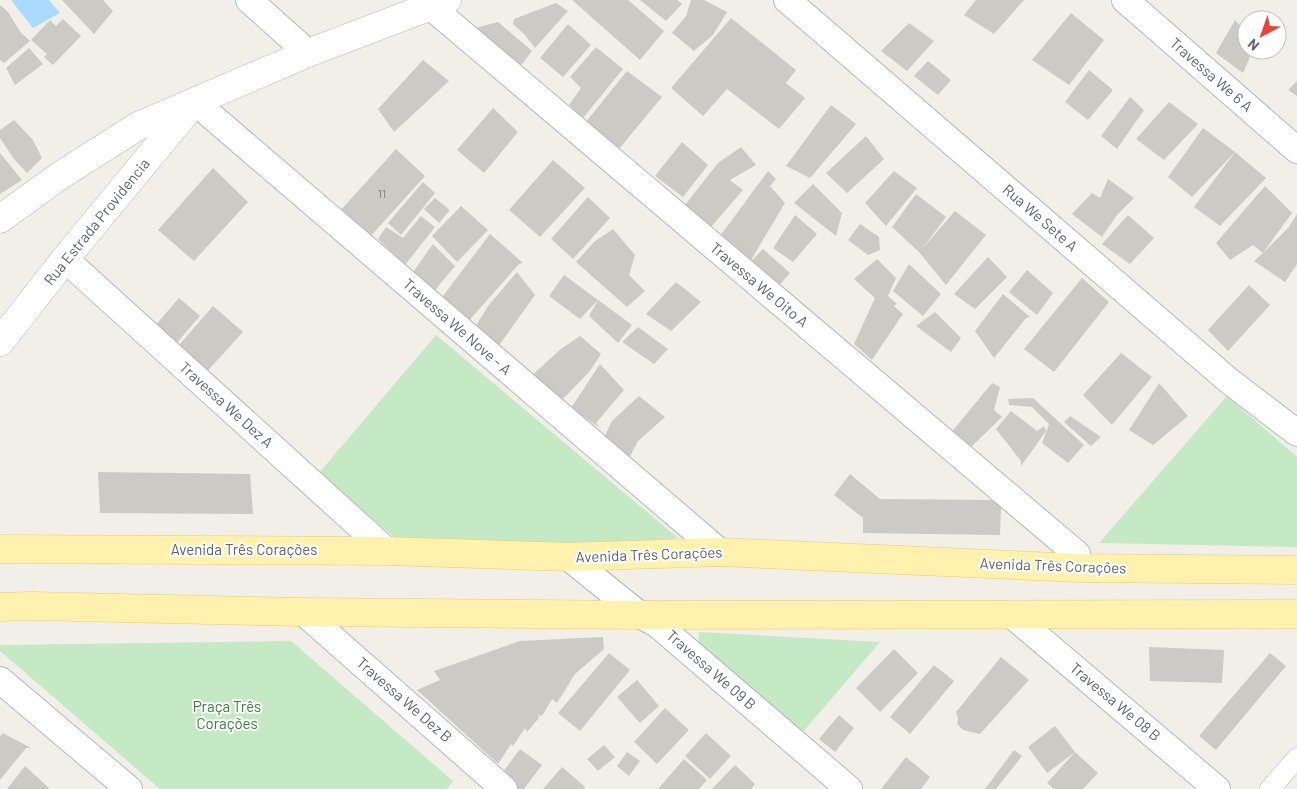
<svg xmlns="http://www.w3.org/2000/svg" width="1297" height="789" font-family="Barlow,sans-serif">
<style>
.green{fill:#c5e8c5}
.water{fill:#aadaff}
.building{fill:#cccac5}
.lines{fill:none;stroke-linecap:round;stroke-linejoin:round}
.pedestrian-casing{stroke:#b5b8bc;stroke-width:21}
.minor-casing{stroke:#b5b8bc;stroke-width:28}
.secondary-casing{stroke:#b6babf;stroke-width:29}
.primary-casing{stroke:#f2c960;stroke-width:29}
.pedestrian{stroke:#fff;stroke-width:20}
.minor{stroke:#fff;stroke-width:26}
.secondary{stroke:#fff;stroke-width:28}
.primary{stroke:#fff2af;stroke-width:28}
.labels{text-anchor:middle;stroke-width:4;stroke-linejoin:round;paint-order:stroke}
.number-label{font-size:12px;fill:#7a7d7f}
.street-label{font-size:15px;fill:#5f6368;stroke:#fff}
.park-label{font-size:15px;fill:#348238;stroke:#fff}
</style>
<rect width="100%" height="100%" fill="#f1efe8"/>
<path class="green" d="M436,335L678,538L566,546L403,545L319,473Z
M1227,396L1297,457V547L1099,543Z
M699,632L880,642L802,733L698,648Z
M291,641L453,781L447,789H160L0,651V645Z"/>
<path class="water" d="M11,0H49L60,13L33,28Z"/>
<path class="building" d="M62,0H103L113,11L94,34Z
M572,0H628L664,31L640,60Z
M640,0H677L682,4L666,21Z
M691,0H704L727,12L713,35L694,51L672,33L686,16Z
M976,0H1024L994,34L964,15Z
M556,3L568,11L535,48L525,35L513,24L514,19Z
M0,5L8,12L21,33L30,41L4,63L0,60Z
M1071,13L1104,40L1069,85L1032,60Z
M731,18L796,70L786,83L805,98L779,129L727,89L703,116L671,88Z
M63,19L81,36L53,65L44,57L47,54L31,40L50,20L56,26Z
M1235,20L1247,32V50H1253L1243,73L1216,53Z
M498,22L532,51L519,68L472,29Z
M909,23L934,41L907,71L881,51Z
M568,24L591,45L563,77L540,58Z
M596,47L623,69L583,118L569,105L581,88L570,77Z
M29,48L43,64L15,85L6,68Z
M423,60L449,81L394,132L378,109Z
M928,61L951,80L938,95L914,76Z
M1089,70L1113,90L1088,120L1065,102Z
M627,71L662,97L618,150L585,123Z
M1297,81V96L1288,90Z
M1130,97L1144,110L1117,149L1101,136Z
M1169,102L1198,124L1164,160L1136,139Z
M831,105L856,124L810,178L786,166Z
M493,108L518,132L484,173L457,150Z
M14,120L33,140L42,158L27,173L14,159L0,138V130Z
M1203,128L1235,152L1266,178L1220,226L1194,207L1235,152L1192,197L1168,177Z
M866,136L884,159L847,193L826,173Z
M682,142L708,165L683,197L655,176Z
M741,147L756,165L730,180L743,190L711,227L685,205L718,163Z
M396,149L425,176L369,238L340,211Z
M0,153L22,180L0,194Z
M553,160L585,188L540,237L509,210Z
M213,168L248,202L194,261L158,230Z
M768,171L776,179L770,186L785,203L751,260L720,236Z
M894,171L917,188L886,226L865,203Z
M1108,179L1134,198L1117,215L1102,237L1072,214L1092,193L1100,198Z
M423,182L435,193L401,235L388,223Z
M813,184L842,213L836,236L794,203Z
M1265,186L1292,213L1263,253L1289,227L1297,214V264L1285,282L1254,261L1263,253L1253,245L1230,260L1216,243Z
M916,194L946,217L922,249L955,211L986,235L946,285L919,252L892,227Z
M588,197L610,218L573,259L551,239Z
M435,198L450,210L439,223L424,209Z
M461,206L488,230L457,262L432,236Z
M795,215L817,234L793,262L773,248Z
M1128,215L1154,238L1130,264L1102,244Z
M421,216L435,227L405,265L378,239L386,227L403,238Z
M860,224L879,237L880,250L868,255L848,240Z
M613,229L635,255L629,275L645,291L627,307L576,262L594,242Z
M490,234L523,263L519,264L466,324L440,300Z
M433,244L455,266L432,294L411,275Z
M763,249L790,273L777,288L749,263Z
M988,257L1007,277L975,309L954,294Z
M877,259L896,278L888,296L897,304L894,306L903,314L872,360L854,344L875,298L854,279Z
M909,264L941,294L923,316L893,291Z
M1027,270L1053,293L1037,315L1009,292Z
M517,272L535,295L495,351L472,332L488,306Z
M564,275L632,325L618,343L589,316L598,300L580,319L549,296Z
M1082,278L1109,302L1054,372L1024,349Z
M676,282L701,302L671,331L646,314Z
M1249,285L1270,305L1228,351L1208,330Z
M1003,294L1030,317L1026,318L994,358L975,331Z
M179,298L200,316L169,352L148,334Z
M213,306L243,332L201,378L172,353Z
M935,312L961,338L951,352L916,326Z
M638,327L668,349L654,364L622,342Z
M580,336L601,354L590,371L562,400L530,377L561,349Z
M1121,353L1152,377L1112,425L1083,395Z
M600,364L624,390L596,423L600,428L571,408Z
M992,383L1000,387L994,410L1002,417L972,446L950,434Z
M1159,383L1188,416L1153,445L1129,430Z
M639,396L665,417L638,441L627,462L603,440L612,421Z
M1033,398L1084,445L1068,463L1042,443L1049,424L1032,407L1009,405L1008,399Z
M1011,411L1037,431L1044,426L1046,431L1021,466V461L996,429Z
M1070,416L1101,437L1091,446L1064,422Z
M98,472L250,474L253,514L100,513Z
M850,474L880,499L992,500L1001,505L1000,535L863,533V518L834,495Z
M603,637L604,649L575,674L557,703L552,699L542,716L538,715L539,718L527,732L525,728L513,746L511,744L498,764L417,690L440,680L434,671L520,641Z
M1149,647L1224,650L1222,683L1150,681Z
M894,649L918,673L880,712L856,688Z
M609,653L630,670L580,731L558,713Z
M1270,653L1286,666L1216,750L1199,736Z
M1001,657L1029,680L980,734L963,730L957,724L958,718L956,712Z
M934,665L954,681L910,734L890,717Z
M637,680L659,706L640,723L617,697Z
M665,708L689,730L657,764L634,742Z
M839,715L854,728L835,752L819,739Z
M1055,726L1075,752L1098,773L1083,789H1054L1047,783L1075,752L1047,773L1028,747Z
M3,733L31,748H26L0,780V736Z
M706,733L731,756L710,779L685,756Z
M604,745L615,757L598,771L587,759Z
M520,749L542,765L524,789H518L500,776Z
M1014,750L1022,756L996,789H985Z
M627,752L640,761L629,776L617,766Z
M906,757L930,777L921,789H881Z
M684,759L707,780L699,789H658Z
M735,765L755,784L751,789H712Z
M25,766L49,788L48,789H7Z
M562,767L585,787L583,789H543Z"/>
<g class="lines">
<defs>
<path id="pedestrian" d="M1270,789L1297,758"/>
<path id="minor" d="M249,0L308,53
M787,0L1228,380L1297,433
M1125,0L1297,150
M430,6L1077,554L1079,568
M195,102L720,552
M65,259L387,551
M568,557L640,615L658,625L849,789
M303,612L504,789
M1013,616L1217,789
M0,680L129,789"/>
<path id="secondary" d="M0,219L58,177L138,126L308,53L447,0
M0,342L65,259L192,105"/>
<path id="primary" d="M0,549L387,551L568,557L720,552L1079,568L1297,570
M0,607L32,606L303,612L640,615L1297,614"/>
</defs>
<use href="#pedestrian" class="pedestrian-casing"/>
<use href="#minor" class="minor-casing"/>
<use href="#secondary" class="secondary-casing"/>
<use href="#primary" class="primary-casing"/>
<use href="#pedestrian" class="pedestrian"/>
<use href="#minor" class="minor"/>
<use href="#secondary" class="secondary"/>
<use href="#primary" class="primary"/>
</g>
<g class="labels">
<g class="number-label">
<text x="382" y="198">11</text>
</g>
<g class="street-label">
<text transform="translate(1211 75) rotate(41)" y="5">Travessa We 6 A</text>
<text transform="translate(1040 218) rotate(41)" y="5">Rua We Sete A</text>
<text transform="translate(97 222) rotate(-51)" y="5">Rua Estrada Providencia</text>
<text transform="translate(759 285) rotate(40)" y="5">Travessa We Oito A</text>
<text transform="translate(457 327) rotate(41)" y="5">Travessa We Nove - A</text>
<text transform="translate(226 405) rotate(42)" y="5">Travessa We Dez A</text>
<text x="244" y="555">Avenida Três Corações</text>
<text transform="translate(649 555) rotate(-2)" y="5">Avenida Três Corações</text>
<text transform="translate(1053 566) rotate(2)" y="5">Avenida Três Corações</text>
<text transform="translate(711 670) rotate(41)" y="5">Travessa We 09 B</text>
<text transform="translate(404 700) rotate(41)" y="5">Travessa We Dez B</text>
<text transform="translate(1115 702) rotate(40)" y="5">Travessa We 08 B</text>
</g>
<g class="park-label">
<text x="227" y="712">Praça Três<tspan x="227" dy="17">Corações</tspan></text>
</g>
</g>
<g transform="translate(1262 35) rotate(221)"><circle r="24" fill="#ffffff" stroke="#bfc1c3"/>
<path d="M0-4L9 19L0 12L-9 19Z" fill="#ea4335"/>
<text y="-8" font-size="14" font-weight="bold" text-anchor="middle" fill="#5f6368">N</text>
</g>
</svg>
